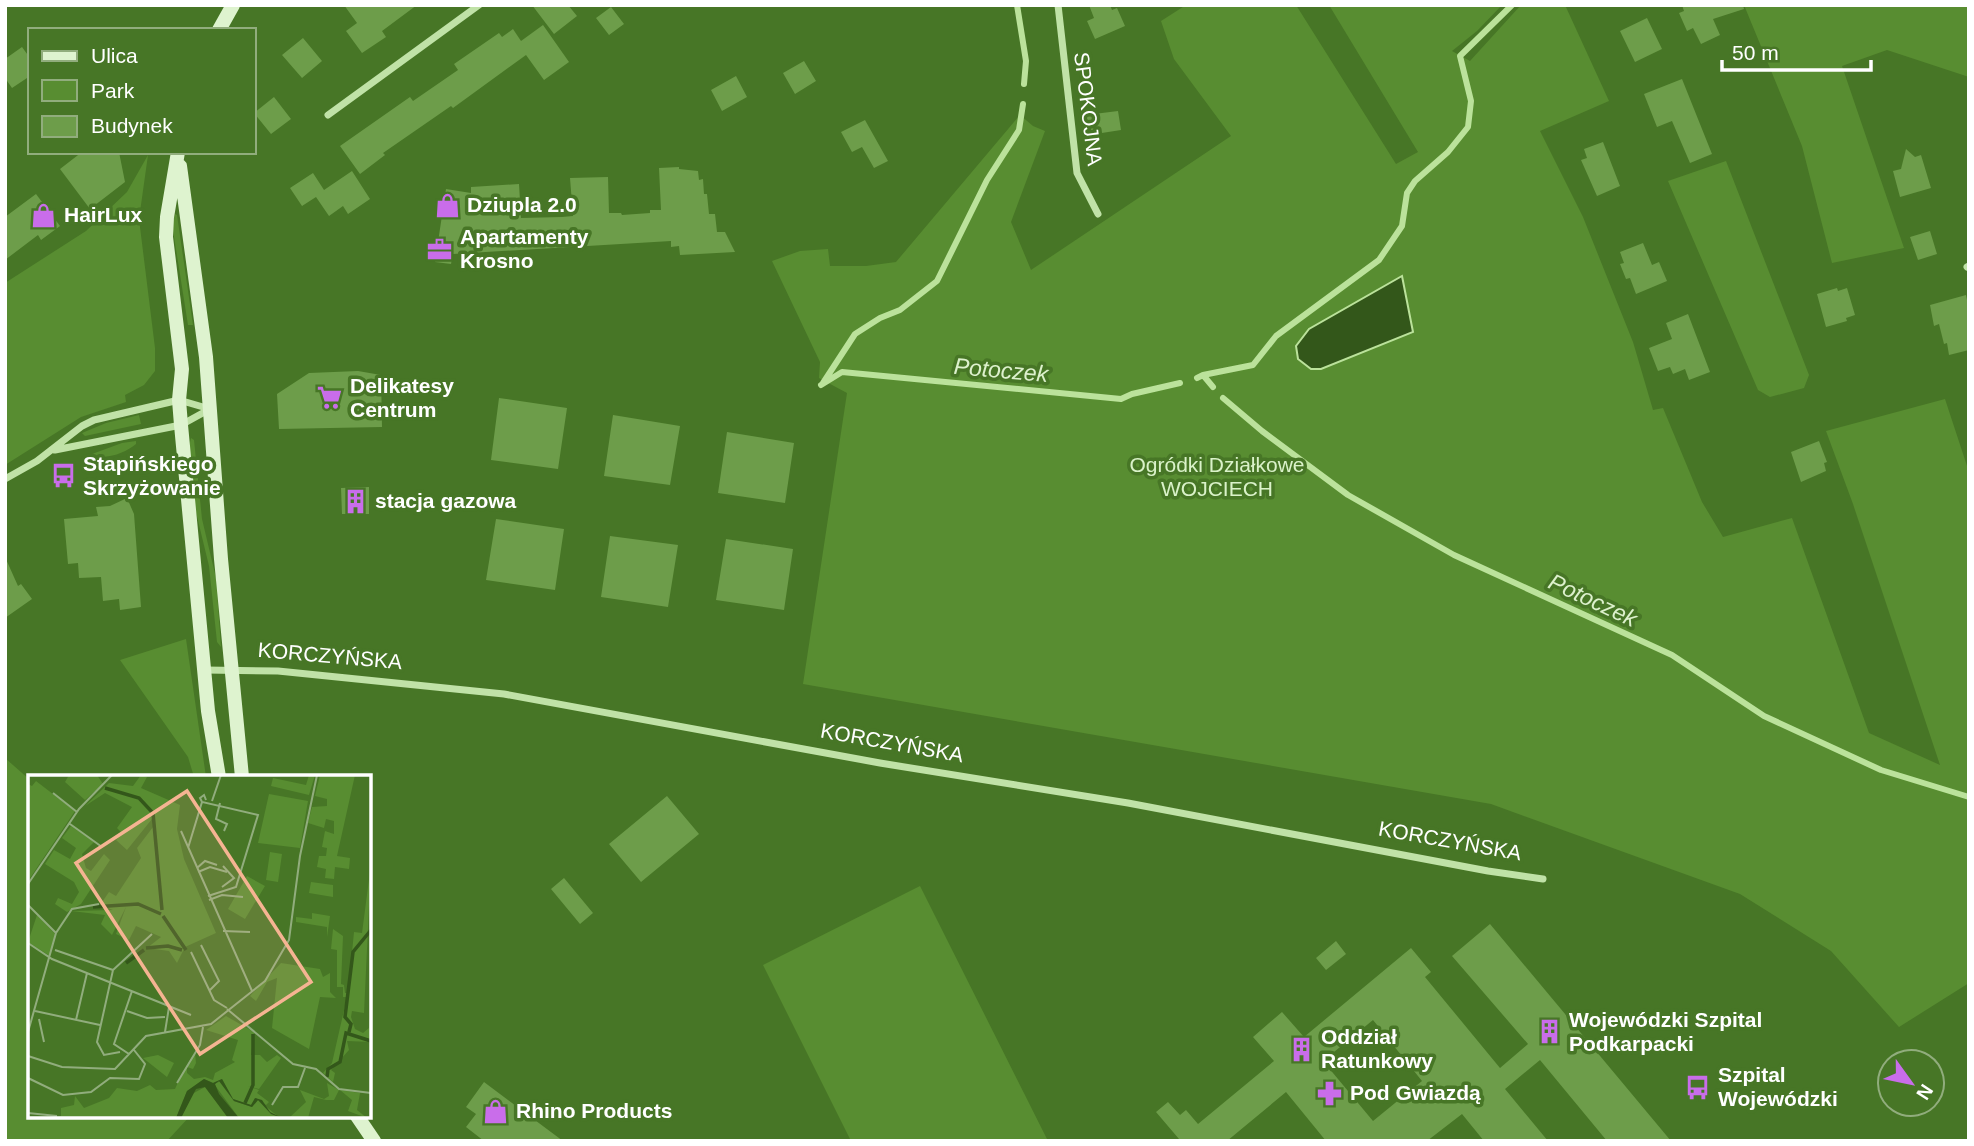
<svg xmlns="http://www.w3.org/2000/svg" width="1974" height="1146" font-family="Arial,sans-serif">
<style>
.green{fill:#588d31}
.water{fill:#33571a;stroke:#bbe29b;stroke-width:2}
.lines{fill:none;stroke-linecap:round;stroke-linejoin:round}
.stream{stroke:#bbe29b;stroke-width:6}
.building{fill:#6d9d4a;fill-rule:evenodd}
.minor{stroke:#c0e2a7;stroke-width:7}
.secondary{stroke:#def3cf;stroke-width:14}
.labels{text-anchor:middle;stroke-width:7;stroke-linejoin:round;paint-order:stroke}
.street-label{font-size:21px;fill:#fff;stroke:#477626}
.poi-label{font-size:21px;font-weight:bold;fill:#fff;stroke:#477626;text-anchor:start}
.park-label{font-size:21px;fill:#daf2c9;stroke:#477626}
.water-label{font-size:23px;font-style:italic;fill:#ddf1cd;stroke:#477626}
.inset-river{fill:none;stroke:#33571a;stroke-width:3.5}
.inset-road{fill:none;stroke:#91ad7d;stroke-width:2}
.view{fill:#f5b492;fill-opacity:0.15;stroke:#f5b492;stroke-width:3.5}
.inset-edge{fill:none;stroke:#fff;stroke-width:3.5}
</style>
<rect width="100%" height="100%" fill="#477626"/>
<path class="green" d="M1186,5H1296L1396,164L1418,152L1329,5H1502L1477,31L1452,51L1470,61L1521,5H1565L1609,101L1540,131L1583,217L1633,342L1653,410L1663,408L1702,502L1723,537L1792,518L1869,733L1940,765L1853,504L1826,431L1945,399L1969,472V983L1899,1027L1831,951L1740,894L1491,804L803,684L847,393L819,378L820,362L772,261L800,251L828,249L830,266H866L896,262L1020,115L1033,126L1045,131L1011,222L1031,270L1231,136L1174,59L1161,21Z
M1744,5H1969V77L1887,50L1842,66L1904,248L1832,263L1802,146Z
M148,155L139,219L155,348V371L144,385L125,395L126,402L81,417L5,465V283L86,231L127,192Z
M1726,161L1809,375L1804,388L1770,397L1758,390L1668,181Z
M175,214L177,215L193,325H188L172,224Z
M139,415L141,424L85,436L82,433L106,423Z
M191,438L194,440L202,519L216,578L221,647L217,642L209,566L194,504L189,447Z
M136,441V444C125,453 105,461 92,454L122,443Z
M186,639L206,777H194L188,757L120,660Z
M5,758L30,780V1116H190L167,1141H5Z
M920,886L1048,1141H851L763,965Z"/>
<path class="water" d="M1402,276L1413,332L1321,369H1311L1298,359L1296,346L1309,329Z"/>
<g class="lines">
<path class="stream" d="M1017,5L1026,61L1024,84
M1203,375L1253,365L1276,336L1379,260L1402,226L1407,193L1415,181L1448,152L1468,127L1471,101L1460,56L1512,5
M1197,378L1203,375L1213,387
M823,383L855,334L880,318L900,310L937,281L987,180L1019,130L1023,104
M821,385L842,372L1121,399L1132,394L1180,383
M1223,398L1262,431L1348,495L1454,555L1672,655L1764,716L1881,770L1969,797"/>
</g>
<path class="building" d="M344,5H417L382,31L386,37L362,53L346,31L357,23Z
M532,5H568L577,16L554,34Z
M1089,5H1110L1112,10L1117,8L1125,26L1095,39L1087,21L1094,18Z
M1682,5H1743L1744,9L1713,19L1720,35L1701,44L1693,28L1687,31L1679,13L1684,11Z
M611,7L624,24L609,35L596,18Z
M1647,18L1662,49L1635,62L1620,31Z
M543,25L569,62L544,80L526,55L453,108L451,106L383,153L385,155L360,174L340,146L410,97L413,101L458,70L454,64L499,33L502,37L513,29L521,41Z
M303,38L322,61L302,78L282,55Z
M22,47L30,58V76L12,88L5,78V59Z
M804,61L816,81L795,94L783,73Z
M736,76L747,97L722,111L711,90Z
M1682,79L1712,154L1690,163L1672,121L1657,127L1644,94Z
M274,97L291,119L271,134L254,113Z
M1118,111L1121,130L1089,135L1086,115Z
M865,120L888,161L874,168L862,147L852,152L841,132Z
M1603,142L1620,186L1597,196L1581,160L1587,158L1584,149Z
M1906,149L1915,157L1921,155L1931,188L1900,197L1893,171L1901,169Z
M82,152H119L125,182L90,209L60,169Z
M679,167V169L698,171L699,180L703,179L704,194H707L709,214H715L717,232H725L735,252L680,255L679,246L671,247V241L453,254L451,264L435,262L446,189L471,193V187L519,184L521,218L562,217L573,216L570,178L608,177L609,213H621L622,215L650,213V210H661L659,168Z
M352,171L370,199L348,214L343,206L329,216L316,197L302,206L290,188L313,173L324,190Z
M36,194L60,226L41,240L38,235L5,260V217Z
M1930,231L1937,254L1918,260L1910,237Z
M1643,243L1652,265L1659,262L1667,281L1636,294L1630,278L1626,279L1620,264L1624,263L1620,252Z
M1837,288L1838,291L1847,288L1855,315L1846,318L1847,321L1826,327L1817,294Z
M1966,295L1969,310V350L1949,355L1947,343L1944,344L1939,324L1934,326L1930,305Z
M1688,314L1710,372L1689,380L1685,369L1673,374L1670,367L1658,371L1649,348L1672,339L1666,323Z
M358,371L381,375L382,427L279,429L277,394L309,373Z
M499,398L567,408L558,469L491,460Z
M613,415L680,426L670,485L604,476Z
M727,432L794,443L785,503L718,493Z
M1819,441L1827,462L1824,463L1826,471L1801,482L1791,452Z
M369,487V514H342L341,488Z
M127,498L134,514L141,607L120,610L119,599L103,601L101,577L79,578L78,563L68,564L64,519L98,516L96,507L110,506Z
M496,519L564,529L555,590L486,580Z
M610,536L678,545L668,607L601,597Z
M726,539L793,549L784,610L716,600Z
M5,557L18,586L21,584L32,599L5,618Z
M667,796L699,834L641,882L609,844Z
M564,878L593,913L580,924L551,889Z
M1490,924L1671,1141H1607L1540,1060L1505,1089L1548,1141H1484L1462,1114L1427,1141H1326L1286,1092L1227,1141H1177L1179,1139L1156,1112L1168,1102L1180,1115L1186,1110L1198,1124L1274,1061L1253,1037L1282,1012L1304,1037L1411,948L1431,972L1425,977L1500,1068L1528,1044L1452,956ZM1373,1020L1422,1081L1373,1121L1323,1061Z
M1336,941L1346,954L1326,970L1316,958Z
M484,1082L563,1141H484L466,1127L476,1114L466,1107Z"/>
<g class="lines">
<path class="minor" d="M1058,5L1077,173L1098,214
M328,115L479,5
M1967,267L1969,266
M55,450L181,425L210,409
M5,479L37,461L82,426L94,420L179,400L210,409
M205,670L278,671L504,694L880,763L1128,803L1488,871L1543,879"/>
<path class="secondary" d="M219,30L233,5
M178,152L167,217L166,237L182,369L179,400L181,425L208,711L219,777
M180,166L206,357L221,559L242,777
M357,1116L374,1141"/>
</g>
<defs>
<symbol id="shop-bare" viewBox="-9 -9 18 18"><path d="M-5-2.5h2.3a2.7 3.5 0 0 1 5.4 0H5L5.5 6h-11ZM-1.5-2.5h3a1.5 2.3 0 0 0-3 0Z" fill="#c96dea" stroke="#477626" stroke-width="2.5" paint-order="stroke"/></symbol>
<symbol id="office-bare" viewBox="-9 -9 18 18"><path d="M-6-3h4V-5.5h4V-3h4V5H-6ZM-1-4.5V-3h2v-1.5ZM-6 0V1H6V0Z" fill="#c96dea" stroke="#477626" stroke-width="2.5" paint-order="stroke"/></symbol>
<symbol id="supermarket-bare" viewBox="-9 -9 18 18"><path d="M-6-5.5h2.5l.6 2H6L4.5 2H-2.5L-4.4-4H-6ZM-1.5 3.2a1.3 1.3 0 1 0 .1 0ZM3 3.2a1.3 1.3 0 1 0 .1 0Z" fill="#c96dea" stroke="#477626" stroke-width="2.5" paint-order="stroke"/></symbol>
<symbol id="bus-bare" viewBox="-9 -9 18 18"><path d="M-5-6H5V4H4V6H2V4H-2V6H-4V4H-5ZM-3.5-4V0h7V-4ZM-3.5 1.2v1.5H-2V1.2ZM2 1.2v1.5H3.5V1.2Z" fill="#c96dea" stroke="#477626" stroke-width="2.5" paint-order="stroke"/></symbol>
<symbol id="building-bare" viewBox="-9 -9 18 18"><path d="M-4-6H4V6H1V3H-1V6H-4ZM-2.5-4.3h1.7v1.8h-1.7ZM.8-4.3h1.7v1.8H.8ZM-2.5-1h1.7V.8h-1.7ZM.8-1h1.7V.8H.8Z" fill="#c96dea" stroke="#477626" stroke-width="2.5" paint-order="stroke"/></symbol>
<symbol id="pharmacy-bare" viewBox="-9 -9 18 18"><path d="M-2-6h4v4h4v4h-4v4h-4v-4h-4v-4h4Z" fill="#c96dea" stroke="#477626" stroke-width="2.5" paint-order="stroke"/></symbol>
</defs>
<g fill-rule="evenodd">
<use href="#shop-bare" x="430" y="188" width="35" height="35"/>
<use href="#shop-bare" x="26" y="198" width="35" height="35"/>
<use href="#office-bare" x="422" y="232" width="35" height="35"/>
<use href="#supermarket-bare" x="312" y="380" width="35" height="35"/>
<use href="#bus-bare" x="46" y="458" width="35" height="35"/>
<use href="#building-bare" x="338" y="484" width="35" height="35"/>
<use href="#building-bare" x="1532" y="1014" width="35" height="35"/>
<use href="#building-bare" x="1284" y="1032" width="35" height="35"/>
<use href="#bus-bare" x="1680" y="1070" width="35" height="35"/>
<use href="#pharmacy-bare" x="1312" y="1076" width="35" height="35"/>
<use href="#shop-bare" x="478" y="1094" width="35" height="35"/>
</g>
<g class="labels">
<g class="street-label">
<text transform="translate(1088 109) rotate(83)" y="7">SPOKOJNA</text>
<text transform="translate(330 656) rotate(5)" y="7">KORCZYŃSKA</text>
<text transform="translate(892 743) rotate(10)" y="7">KORCZYŃSKA</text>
<text transform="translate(1450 841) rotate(10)" y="7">KORCZYŃSKA</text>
</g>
<g class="poi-label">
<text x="467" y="212">Dziupla 2.0</text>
<text x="64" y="222">HairLux</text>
<text x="460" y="244">Apartamenty<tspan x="460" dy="24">Krosno</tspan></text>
<text x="350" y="393">Delikatesy<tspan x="350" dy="24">Centrum</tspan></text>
<text x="83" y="471">Stapińskiego<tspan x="83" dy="24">Skrzyżowanie</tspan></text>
<text x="375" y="508">stacja gazowa</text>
<text x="1569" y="1027">Wojewódzki Szpital<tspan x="1569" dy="24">Podkarpacki</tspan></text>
<text x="1321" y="1044">Oddział<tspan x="1321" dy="24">Ratunkowy</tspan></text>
<text x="1718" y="1082">Szpital<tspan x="1718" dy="24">Wojewódzki</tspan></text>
<text x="1350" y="1100">Pod Gwiazdą</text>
<text x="516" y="1118">Rhino Products</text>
</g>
<g class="park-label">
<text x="1217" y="472">Ogródki Działkowe<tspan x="1217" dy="24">WOJCIECH</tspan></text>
</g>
<g class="water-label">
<text transform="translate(1001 370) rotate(5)" y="8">Potoczek</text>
<text transform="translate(1593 600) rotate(25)" y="8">Potoczek</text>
</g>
</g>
<g transform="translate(28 775)">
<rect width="343" height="343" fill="#477626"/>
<path d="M41,0H69L75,9L57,25L37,7ZM113,0L119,2L113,13L152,30L149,54L156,84L188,158L157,172L149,188L141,176L119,173L133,162L108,151L101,165L88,159L98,132L84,160L73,149L77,140L43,136L85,135L72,130L81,117L88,121L113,83L109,73L125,52L124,44L99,75L88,65L94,58L89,53L104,32L77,18L57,31L81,8L105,11ZM281,0H287L281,20L243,11L245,3L278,10ZM292,0H327L309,81L322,83L321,94L307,92L306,104L297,103L298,94L289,92L291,81H298L299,73L294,72L297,56L306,59V46L298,44L296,53L280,48L284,32L299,31V24L287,21ZM8,6L47,36L0,106V9L4,11ZM241,19L280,26L272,73L230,68ZM43,51L66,67L54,79L58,93L63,96L76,79L82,85L53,129L39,137L27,129L30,123L44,129L51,117L46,107L17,89L26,75L42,84L48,73L34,63ZM242,77L254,79L250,107L238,105ZM343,89L336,238L324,236L323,242L327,254L335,258L341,253L343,230V267L319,266L321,275L303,295L307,298L305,307L295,298L304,288L319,222H315V212H309V175L303,174L305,154L315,161L313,209L316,210L317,218H320L326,157L334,158ZM219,101L237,111L217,144L200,134ZM283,107L305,110V122L281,118ZM284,138L302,141L299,162V152L268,147V142L284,144ZM9,140L27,159L22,181L0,167ZM253,188L292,194L295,202L302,198V217L308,223L292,222L281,274L244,253L249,203L239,207L228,226L222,221ZM198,241L226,257L223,280H232L239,287L249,280L253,283L231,314L220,311L231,315L229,318L241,327L238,330L228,323L223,330L205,324L194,304L185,308L176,304L159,316L148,343H13L33,341V333L46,330L47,321L56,333L81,323L89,313L109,316L122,310L128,315L147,314L155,296L167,278L168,288L165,294L159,292V298L166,304L177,302L185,305L187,298L207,287L204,285L210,265L178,255ZM130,280L146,288L139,302L115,283ZM193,306L206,326L224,332L230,325L252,343H211L186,309ZM299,308L311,315L306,325H298L286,322L280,343H261L278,327L272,315L296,324L301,321ZM177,312L201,343H153L164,319ZM312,315L332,318L329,335L339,343L320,336L324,325Z" fill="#588d31"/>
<path d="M176,304L185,308L194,304L205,324L223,330L227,323L234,325L242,337L254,343L243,339L230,325L224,332L206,326L191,306L187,309L191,319L211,343H200L177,312L168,314L153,343H148L159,316Z" fill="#33571a"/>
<path class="inset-river" d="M77,13L111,23L125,38L134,135M65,132L110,129L133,139M135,141L158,175M118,173L140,171L154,175M98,188L116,175M321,257L323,249L317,242L325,177L343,155M299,302L300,294L312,287L318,258L343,266M217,328L225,310V259"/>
<path class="inset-road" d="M25,18L49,37M178,25L176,20L172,23L174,27L230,40L208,112L180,121M184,26L193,0M192,28L188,44L199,49L196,56M42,49L74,72M153,56L224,216M160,73L174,27M169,93L177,86L189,90M170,97L182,92L199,97M0,109L51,34L84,0M194,112L206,103L195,91M181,125L194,120L215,122M0,130L28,158M195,156L222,157M0,168L24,184L163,240M173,170L191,206L181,216M27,175L85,195M163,177L186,225L199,233M199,234L265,289L288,294L311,314L343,318M7,236L72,250M99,236L119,243L137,242M11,244L16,267M48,245L59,198M0,257L28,158L44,134L71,129M137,257L141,232M92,277L76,280L69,267L85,195L124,159M101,279L86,269L104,216M0,281L34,292L87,294L118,261L183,249L237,206L261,165L272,81L289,0M0,303L35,320L63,317L82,303L111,304L117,289L106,275M149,308L172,270L175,252M244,330L255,312H270L277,293M0,338L29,341"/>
<path class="view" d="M159,16L283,207L172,279L48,88Z"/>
<rect width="343" height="343" class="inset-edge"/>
</g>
<rect width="1974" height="1146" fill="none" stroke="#ffffff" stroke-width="14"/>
<rect x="28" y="28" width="228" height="126" fill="#477626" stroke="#91ad7d" stroke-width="2"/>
<rect x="42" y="51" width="35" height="10" fill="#def3cf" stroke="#91ad7d" stroke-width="2"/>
<text x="91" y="63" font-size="21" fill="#ffffff">Ulica</text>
<rect x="42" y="80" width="35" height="21" fill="#588d31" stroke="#91ad7d" stroke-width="2"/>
<text x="91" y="98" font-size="21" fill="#ffffff">Park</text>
<rect x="42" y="116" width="35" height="21" fill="#6d9d4a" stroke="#91ad7d" stroke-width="2"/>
<text x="91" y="133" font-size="21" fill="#ffffff">Budynek</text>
<g transform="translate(1911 1083) rotate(123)"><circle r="33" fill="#477626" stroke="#91ad7d" stroke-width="2"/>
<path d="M0-5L12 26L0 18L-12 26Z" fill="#c96dea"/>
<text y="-10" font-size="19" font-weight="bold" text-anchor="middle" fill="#ffffff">N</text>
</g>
<path d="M1722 60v10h149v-10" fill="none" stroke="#ffffff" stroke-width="3.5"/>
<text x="1732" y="60" font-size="21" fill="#ffffff" stroke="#477626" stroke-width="5" paint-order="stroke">50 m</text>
</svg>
